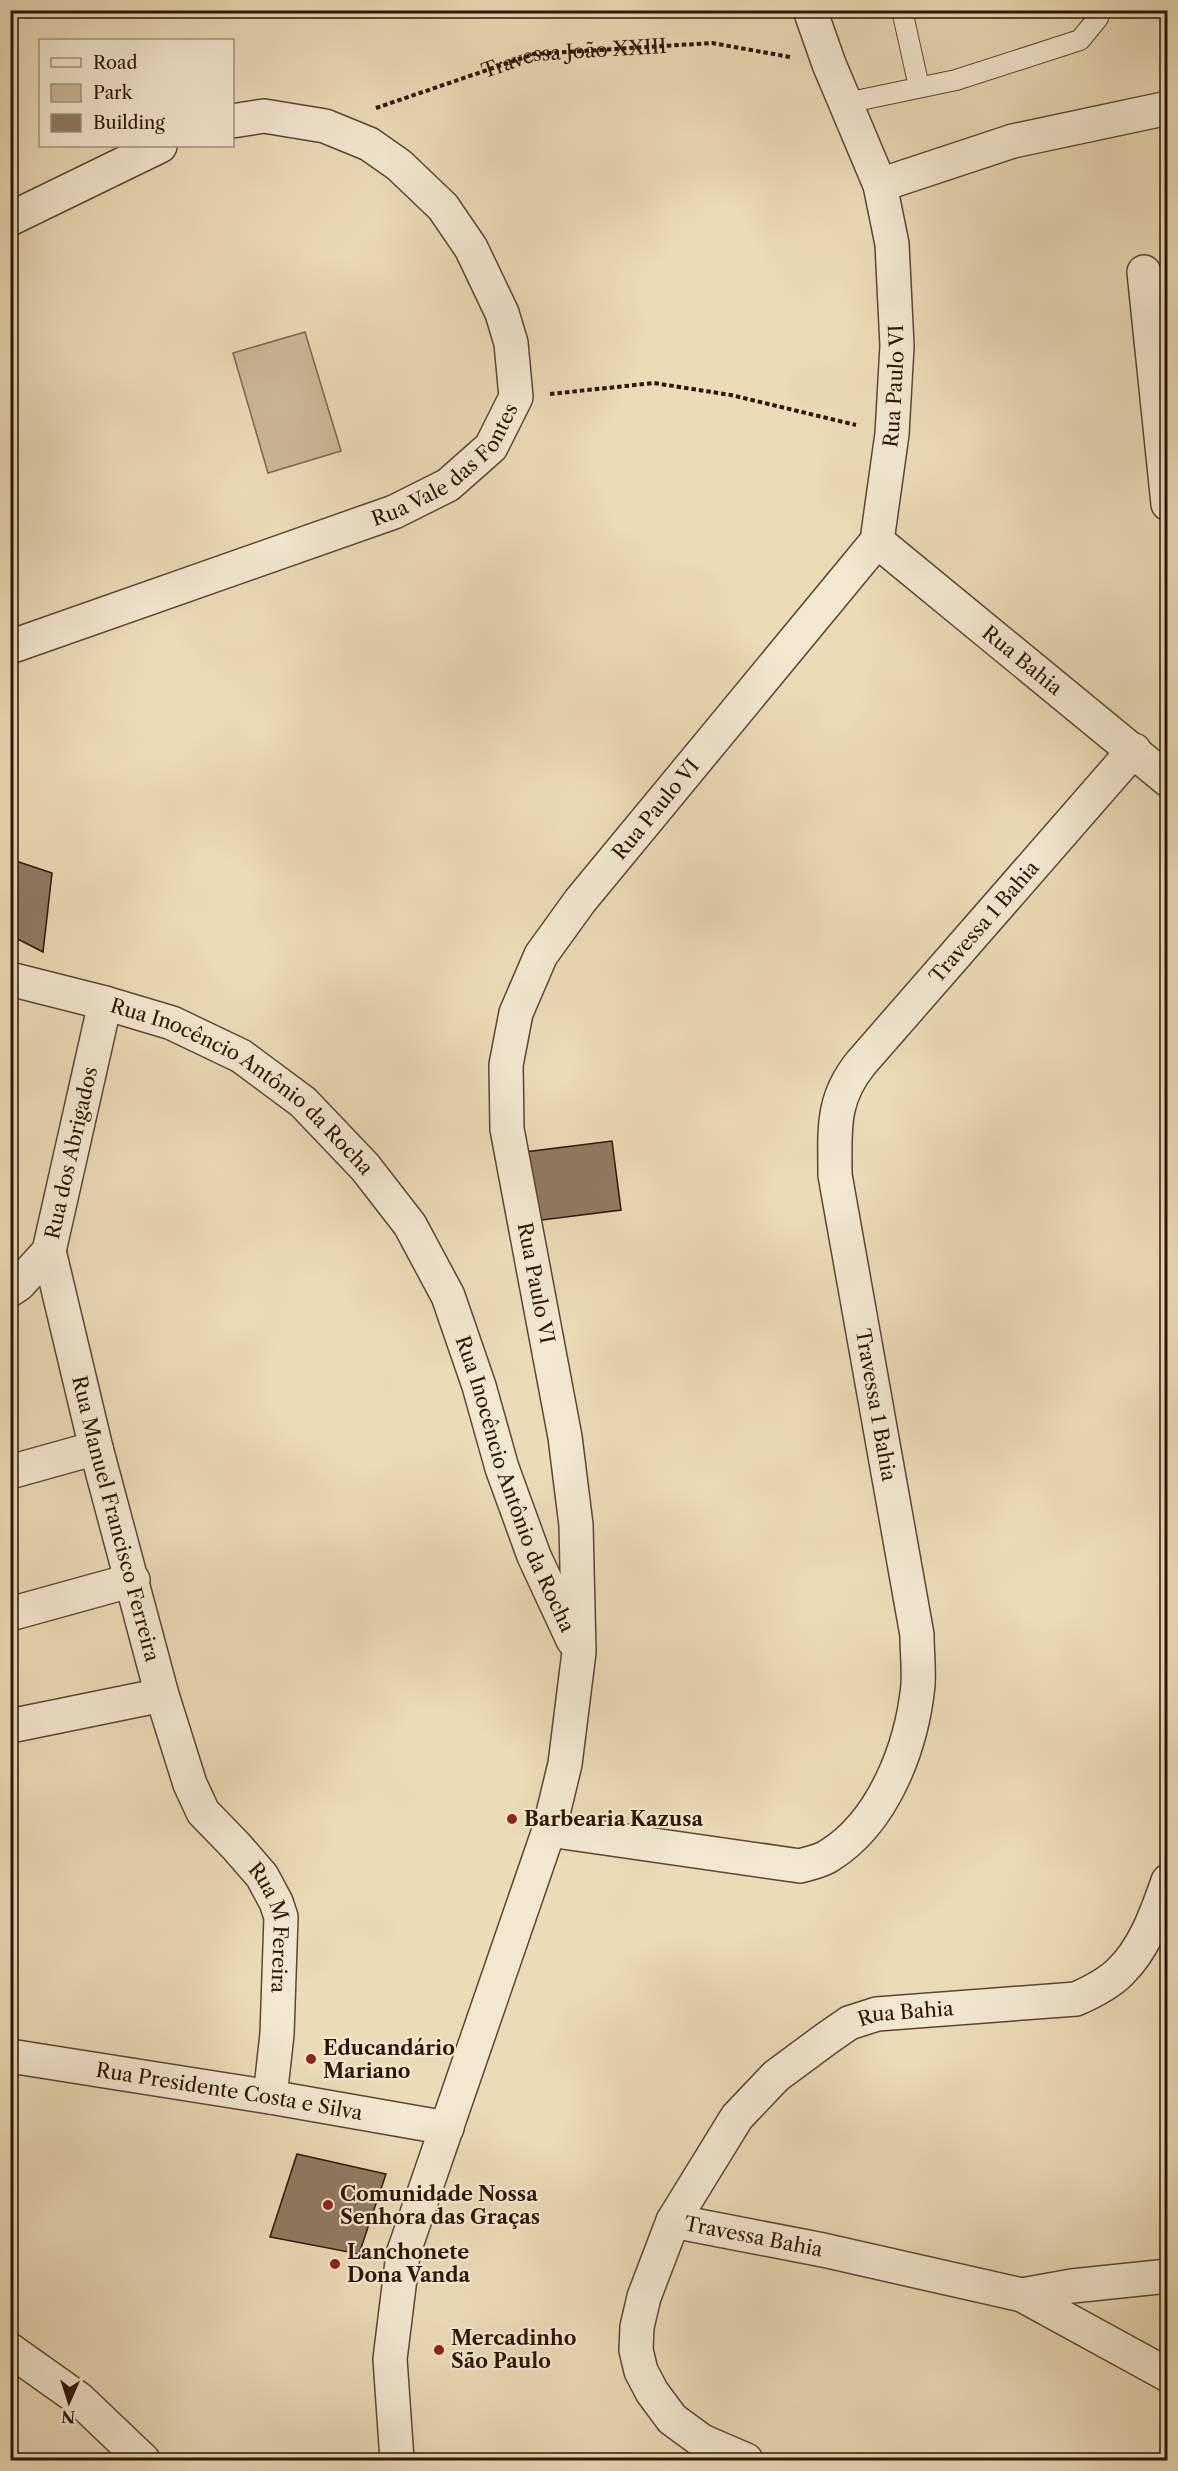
<svg xmlns="http://www.w3.org/2000/svg" width="1178" height="2471" font-family="'Libre Caslon Text',serif">
<style>
.green{fill:#cbb999;stroke:#7c664f;stroke-width:1.5}
.building{fill:#907b62;stroke:#2d1405;stroke-width:1.5}
.lines{fill:none;stroke-linecap:round;stroke-linejoin:round}
.lane-casing{stroke:#5c4632;stroke-width:22}
.street-casing{stroke:#5c4632;stroke-width:36}
.path{stroke:#2d1405;stroke-width:4;stroke-dasharray:4.5 3;stroke-linecap:butt}
.lane{stroke:#f2e8d0;stroke-width:20}
.street{stroke:#f2e8d0;stroke-width:33}
.poi-dot{fill:#8f2418;stroke:#f2e8d0;stroke-width:2}
.labels{text-anchor:middle;stroke-width:4.5;stroke-linejoin:round;paint-order:stroke}
.street-label{font-size:20px;fill:#2d1405;stroke:#f2e8d0}
.poi-label{font-size:20px;font-weight:bold;fill:#2d1405;stroke:#f2e8d0;text-anchor:start}
</style>
<rect width="100%" height="100%" fill="#ebdbb7"/>
<filter id="stains"><feTurbulence type="fractalNoise" baseFrequency=".00333" numOctaves="4"/><feColorMatrix values="0 0 0 0 .2 0 0 0 0 .09 0 0 0 0 .02 0 0 0 .5 -.17"/></filter>
<radialGradient id="worn" r=".72"><stop offset=".6" stop-color="#630" stop-opacity="0"/><stop offset="1" stop-color="#630" stop-opacity=".3"/></radialGradient>
<path class="green" d="M305,332L341,451L268,473L233,353Z"/>
<path class="building" d="M10,859L52,873L43,952L10,935Z
M612,1141L621,1210L534,1221L525,1152Z
M297,2154L386,2174L359,2254L270,2237Z"/>
<g class="lines">
<defs>
<path id="lane" d="M902,10L919,87
M846,103L956,80L1080,40L1098,18V10"/>
<g id="street">
<path d="M880,185L1013,141L1168,108"/>
<path d="M10,219L160,146"/>
<path d="M1144,272L1168,504"/>
<path id="s2" d="M877,541L1168,780"/>
<path id="s3" d="M10,647L394,512L448,485L491,447L516,397L511,343L502,313L471,248L443,207L399,165L369,144L325,126L264,116L232,121"/>
<path id="s4" d="M10,979L105,1003L172,1023L241,1056L303,1102L365,1167L410,1225L448,1296L479,1386L502,1468L534,1556L573,1640"/>
<path id="s5" d="M49,1251L96,1448L162,1695L190,1784L203,1812L236,1846L262,1876L276,1902L281,1917L277,2034L270,2097"/>
<path id="s6" d="M10,1290L19,1284L49,1251L105,1003"/>
<path d="M10,1472L96,1448"/>
<path d="M10,1614L133,1580"/>
<path d="M10,1726L162,1695"/>
<path id="s7" d="M549,1830L800,1866C810,1863 822,1861 830,1855C884,1821 912,1746 918,1685C919,1669 917,1651 917,1635L835,1175C835,1130 831,1100 861,1063L1134,750"/>
<path id="s8" d="M10,2056L270,2097L447,2128"/>
<path id="s9" d="M673,2221L823,2250L1022,2295L1168,2375"/>
<path d="M1022,2295L1072,2286L1168,2276"/>
<path d="M10,2350L79,2399L143,2460"/>
<path id="s10" d="M397,2460L390,2359L403,2254L549,1830L565,1764L579,1652L576,1525L565,1437L507,1129L506,1065L516,1013L541,955L580,901L877,541L892,434L897,346L892,244L880,185L829,64L810,10"/>
<path id="s11" d="M746,2460L702,2441L672,2419L652,2392L641,2371L636,2350L637,2327L644,2297L673,2221L737,2117L776,2076L826,2039L849,2023L877,2014L1076,1999C1092,1992 1108,1984 1120,1972C1145,1948 1157,1912 1168,1881"/>
</g>
</defs>
<use href="#lane" class="lane-casing"/>
<use href="#street" class="street-casing"/>
<g class="path">
<path id="s1" d="M376,108L534,54L712,43L790,57"/>
<path d="M550,394L654,383L731,395L856,425"/>
</g>
<use href="#lane" class="lane"/>
<use href="#street" class="street"/>
</g>
<g class="poi-dot">
<circle cx="512" cy="1819" r="6"/>
<circle cx="311" cy="2059" r="6"/>
<circle cx="328" cy="2205" r="6"/>
<circle cx="335" cy="2264" r="6"/>
<circle cx="439" cy="2350" r="6"/>
</g>
<g class="labels">
<g class="street-label">
<text dy="7" stroke="none"><textPath href="#s1" startOffset="206">Travessa João XXIII</textPath></text>
<text dy="7" stroke="none"><textPath href="#s10" startOffset="2235">Rua Paulo VI</textPath></text>
<text dy="7" stroke="none"><textPath href="#s3" startOffset="478">Rua Vale das Fontes</textPath></text>
<text dy="7" stroke="none"><textPath href="#s2" startOffset="188">Rua Bahia</textPath></text>
<text dy="7" stroke="none"><textPath href="#s10" startOffset="1731">Rua Paulo VI</textPath></text>
<text dy="7" stroke="none"><textPath href="#s7" startOffset="1306">Travessa 1 Bahia</textPath></text>
<text dy="7" stroke="none"><textPath href="#s4" startOffset="261">Rua Inocêncio Antônio da Rocha</textPath></text>
<text dy="7" stroke="none"><textPath href="#s6" startOffset="156">Rua dos Abrigados</textPath></text>
<text transform="translate(536 1283) rotate(79)" y="7">Rua Paulo VI</text>
<text transform="translate(876 1405) rotate(80)" y="7">Travessa 1 Bahia</text>
<text dy="7" stroke="none"><textPath href="#s4" startOffset="765">Rua Inocêncio Antônio da Rocha</textPath></text>
<text dy="7" stroke="none"><textPath href="#s5" startOffset="276">Rua Manuel Francisco Ferreira</textPath></text>
<text dy="7" stroke="none"><textPath href="#s5" startOffset="723">Rua M Fereira</textPath></text>
<text dy="7" stroke="none"><textPath href="#s11" startOffset="626">Rua Bahia</textPath></text>
<text dy="7" stroke="none"><textPath href="#s8" startOffset="222">Rua Presidente Costa e Silva</textPath></text>
<text dy="7" stroke="none"><textPath href="#s9" startOffset="82">Travessa Bahia</textPath></text>
</g>
<g class="poi-label">
<text x="524" y="1826">Barbearia Kazusa</text>
<text x="323" y="2055">Educandário<tspan x="323" dy="23">Mariano</tspan></text>
<text x="340" y="2201">Comunidade Nossa<tspan x="340" dy="23">Senhora das Graças</tspan></text>
<text x="347" y="2259">Lanchonete<tspan x="347" dy="23">Dona Vanda</tspan></text>
<text x="451" y="2345">Mercadinho<tspan x="451" dy="23">São Paulo</tspan></text>
</g>
</g>
<rect width="1178" height="2471" fill="none" stroke="#ebdbb7" stroke-width="36"/>
<rect x="12" y="12" width="1154" height="2447" fill="none" stroke="#2d1405" stroke-width="3"/>
<rect x="18" y="18" width="1142" height="2435" fill="none" stroke="#2d1405" stroke-width="1.5"/>
<rect x="39" y="39" width="195" height="108" fill="#f2e8d0" stroke="#a3937f" stroke-width="1.5"/>
<rect x="51" y="58" width="30" height="9" fill="#f2e8d0" stroke="#a3937f" stroke-width="1.5"/>
<text x="93" y="69" font-size="18" fill="#2d1405">Road</text>
<rect x="51" y="84" width="30" height="18" fill="#cbb999" stroke="#a3937f" stroke-width="1.5"/>
<text x="93" y="99" font-size="18" fill="#2d1405">Park</text>
<rect x="51" y="114" width="30" height="18" fill="#907b62" stroke="#a3937f" stroke-width="1.5"/>
<text x="93" y="129" font-size="18" fill="#2d1405">Building</text>
<g transform="translate(69 2402) rotate(183)" stroke="#f2e8d0" stroke-width="4.5" paint-order="stroke">
<path d="M0-4.5L10 22L0 15L-10 22Z" fill="#2d1405"/>
<text y="-9" font-size="16" font-weight="bold" text-anchor="middle" fill="#2d1405">N</text>
</g>
<rect width="100%" height="100%" filter="url(#stains)"/>
<rect width="100%" height="100%" fill="url(#worn)"/>
</svg>
